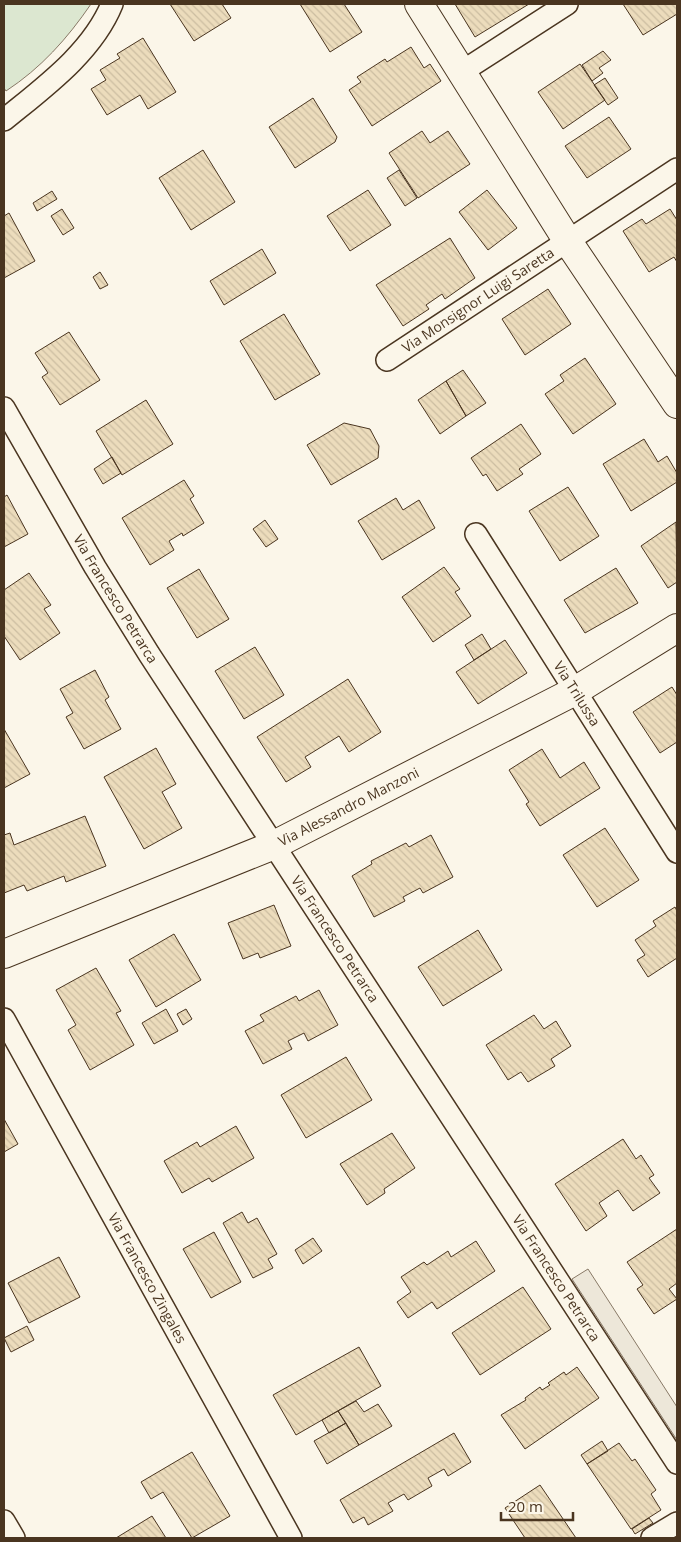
<svg xmlns="http://www.w3.org/2000/svg" width="681" height="1542" font-family="'Open Sans',sans-serif">
<style>
.pitch{fill:#dce7d0;stroke:#887966}
.parking{fill:#ede7d9;stroke:#887966}
.building{fill:url(#building-back-hatch);stroke:#4a3520}
.lines{fill:none;stroke-linecap:round;stroke-linejoin:round}
.street-casing{stroke:#4a3520;stroke-width:24}
.secondary-casing{stroke:#4a3520;stroke-width:30}
.street{stroke:#fbf6e9;stroke-width:21}
.secondary{stroke:#fbf6e9;stroke-width:28}
.labels{text-anchor:middle;stroke-width:4;stroke-linejoin:round;paint-order:stroke}
.street-label{font-size:14px;fill:#4a3520;stroke:#fbf6e9}
</style>
<defs>
<pattern id="building-back-hatch" width="6" height="6" patternUnits="userSpaceOnUse" patternTransform="scale(1.25)"><rect width="6" height="6" fill="#ecdcbc"/><path d="M-1 5l2 2M0 0l6 6M5-1l2 2" fill="none" stroke="#ccbda1"/></pattern>
</defs>
<rect width="100%" height="100%" fill="#fbf6e9"/>
<path class="pitch" d="M4,4H91C67,39 41,68 6,91L4,88Z"/>
<path class="parking" d="M588,1269L677,1407V1440L572,1279Z"/>
<path class="building" d="M170,4H222L231,18L194,41Z
M300,4H344L362,32L330,52Z
M455,4H529L475,37Z
M623,4H677V14L643,35Z
M143,38L176,92L148,109L140,95L107,115L91,89L106,80L100,70L120,58L117,54Z
M411,47L424,68L430,64L441,81L372,126L349,90L361,82L357,77L385,59L387,62Z
M603,51L611,60L599,68L603,73L592,81L582,65Z
M580,64L605,100L563,129L538,92Z
M605,78L618,98L608,105L594,85Z
M313,98L337,137L335,142L295,168L269,127Z
M609,117L631,149L587,178L565,146Z
M422,131L430,143L448,131L470,164L418,198L389,153Z
M203,150L235,202L191,230L159,178Z
M399,170L417,198L405,206L387,178Z
M368,190L391,225L350,251L327,216Z
M487,190L517,228L488,250L459,212Z
M52,191L57,199L37,211L33,203Z
M62,209L74,228L63,235L51,216Z
M670,209L677,220V262L674,257L649,272L623,231L642,219L646,224Z
M9,213L35,261L4,278V216Z
M450,238L475,278L445,299L442,294L426,305L429,309L403,326L376,285Z
M262,249L276,273L224,305L210,281Z
M100,272L108,285L100,289L93,277Z
M548,289L571,324L525,355L502,319Z
M284,314L320,374L275,400L240,341Z
M69,332L100,380L60,405L42,377L48,373L35,353Z
M585,358L616,404L573,434L545,394L564,381L560,375Z
M463,370L486,403L466,416L446,381Z
M446,381L466,416L440,434L418,400Z
M146,400L173,444L122,475L96,431Z
M344,423L370,429L379,446L378,458L331,485L307,445Z
M521,424L541,454L519,469L523,474L497,491L486,474L483,476L471,458Z
M644,439L658,462L667,456L677,473V482L631,511L603,464Z
M112,457L121,473L103,484L94,469Z
M184,480L194,496L190,499L204,523L183,536L182,533L169,541L174,550L150,565L122,518Z
M568,487L599,536L560,561L529,511Z
M7,495L28,534L4,547V497Z
M396,498L403,510L419,500L435,528L382,560L358,521Z
M265,520L278,539L266,547L253,529Z
M676,522L677,582L668,588L641,546Z
M444,567L460,589L455,592L471,616L433,642L402,597Z
M616,568L638,603L585,633L564,600Z
M199,569L229,619L197,638L167,588Z
M29,573L51,605L44,609L60,633L20,660L4,636V590Z
M482,634L491,649L474,660L465,645Z
M505,640L527,673L478,704L456,672Z
M255,647L284,695L244,719L215,671Z
M95,670L109,697L105,700L121,729L84,749L66,717L73,713L60,689Z
M348,679L381,732L349,752L339,736L305,757L311,767L286,782L257,737Z
M672,687L677,695V742L660,753L633,712Z
M4,729L30,774L4,788Z
M156,748L176,784L162,792L182,828L144,849L104,777Z
M542,749L560,778L584,762L600,788L540,826L526,804L529,802L509,770Z
M85,816L106,866L66,882L64,876L27,891L24,885L4,893V835L10,833L14,845Z
M605,828L639,880L597,907L563,855Z
M431,835L453,877L423,893L420,888L403,897L405,901L374,917L352,876L372,864L371,861L406,843L409,847Z
M274,905L291,946L260,958L258,953L243,959L228,923Z
M675,907L677,911V958L648,977L637,960L645,955L635,940L656,926L653,921Z
M478,930L502,970L443,1006L418,967Z
M174,934L201,980L156,1007L129,960Z
M96,968L121,1011L116,1013L134,1045L90,1070L68,1030L76,1025L56,990Z
M319,990L338,1025L308,1041L304,1033L288,1041L292,1049L263,1064L245,1031L264,1021L260,1015L296,996L299,1001Z
M166,1009L178,1031L154,1044L142,1023Z
M186,1009L192,1019L183,1025L177,1014Z
M534,1015L544,1029L556,1021L571,1046L551,1059L555,1066L528,1082L521,1072L508,1080L486,1045Z
M346,1057L372,1100L306,1138L281,1095Z
M4,1119L18,1144L4,1152Z
M236,1126L254,1158L212,1182L209,1178L182,1193L164,1161L197,1142L200,1147Z
M392,1133L415,1168L384,1189L385,1193L367,1205L340,1164Z
M623,1139L636,1159L641,1155L654,1175L649,1178L660,1193L633,1211L618,1190L599,1203L607,1216L586,1231L555,1184Z
M242,1212L248,1223L257,1218L277,1254L268,1259L273,1268L253,1278L223,1223Z
M677,1229V1283L669,1289L677,1299L654,1314L637,1289L643,1285L627,1262Z
M214,1232L241,1282L211,1298L183,1249Z
M313,1238L322,1251L303,1264L295,1250Z
M476,1241L495,1271L437,1309L432,1302L408,1318L397,1302L411,1292L401,1277L424,1262L427,1265L448,1251L451,1257Z
M59,1257L80,1297L29,1323L8,1283Z
M523,1287L551,1329L480,1375L452,1333Z
M27,1326L34,1340L11,1352L4,1338Z
M359,1347L381,1386L296,1435L273,1395Z
M577,1367L599,1398L525,1449L501,1415L526,1400L525,1398L540,1387L542,1390L550,1385L548,1383L564,1372L566,1375Z
M356,1401L364,1412L378,1404L392,1426L359,1445L338,1411Z
M338,1411L346,1423L329,1433L322,1420Z
M346,1423L359,1445L327,1464L314,1441Z
M454,1433L471,1462L448,1476L444,1469L428,1478L432,1486L408,1500L404,1494L388,1503L393,1511L368,1525L364,1517L353,1523L340,1500Z
M602,1441L608,1451L587,1464L581,1455Z
M619,1443L632,1461L635,1459L656,1490L651,1494L661,1510L631,1529L587,1464Z
M192,1452L230,1516L192,1538L163,1492L151,1499L141,1482Z
M540,1485L576,1538H525L505,1508Z
M152,1516L166,1538H116Z
M649,1518L653,1523L635,1534L632,1529Z"/>
<g class="lines">
<defs>
<g id="street">
<path d="M463,71L567,4"/>
<path d="M4,120C43,88 92,53 112,4"/>
<path id="s1" d="M387,360L677,169"/>
<path id="s2" d="M4,408L95,567L149,654L677,1463"/>
<path id="s3" d="M476,534L677,852"/>
<path id="s4" d="M4,1019L291,1538"/>
<path d="M4,1521L14,1538"/>
<path d="M652,1538L677,1523"/>
</g>
<g id="secondary">
<path d="M419,4L567,240L677,404"/>
<path id="s5" d="M4,954L274,845L575,691L677,628"/>
</g>
</defs>
<use href="#street" class="street-casing"/>
<use href="#secondary" class="secondary-casing"/>
<use href="#street" class="street"/>
<use href="#secondary" class="secondary"/>
</g>
<g class="labels">
<g class="street-label">
<text dy="5" stroke="none"><textPath href="#s1" startOffset="109">Via Monsignor Luigi Saretta</textPath></text>
<text dy="5" stroke="none"><textPath href="#s2" startOffset="221">Via Francesco Petrarca</textPath></text>
<text dy="5" stroke="none"><textPath href="#s3" startOffset="189">Via Trilussa</textPath></text>
<text dy="5" stroke="none"><textPath href="#s5" startOffset="375">Via Alessandro Manzoni</textPath></text>
<text dy="5" stroke="none"><textPath href="#s2" startOffset="626">Via Francesco Petrarca</textPath></text>
<text dy="5" stroke="none"><textPath href="#s4" startOffset="296">Via Francesco Zingales</textPath></text>
<text dy="5" stroke="none"><textPath href="#s2" startOffset="1031">Via Francesco Petrarca</textPath></text>
</g>
</g>
<rect width="681" height="1542" fill="none" stroke="#4a3520" stroke-width="10"/>
<path d="M501 1512v8h72v-8" fill="none" stroke="#4a3520" stroke-width="2.5"/>
<text x="508" y="1512" font-size="15" fill="#4a3520" stroke="#fbf6e9" stroke-width="4" paint-order="stroke">20 m</text>
</svg>
